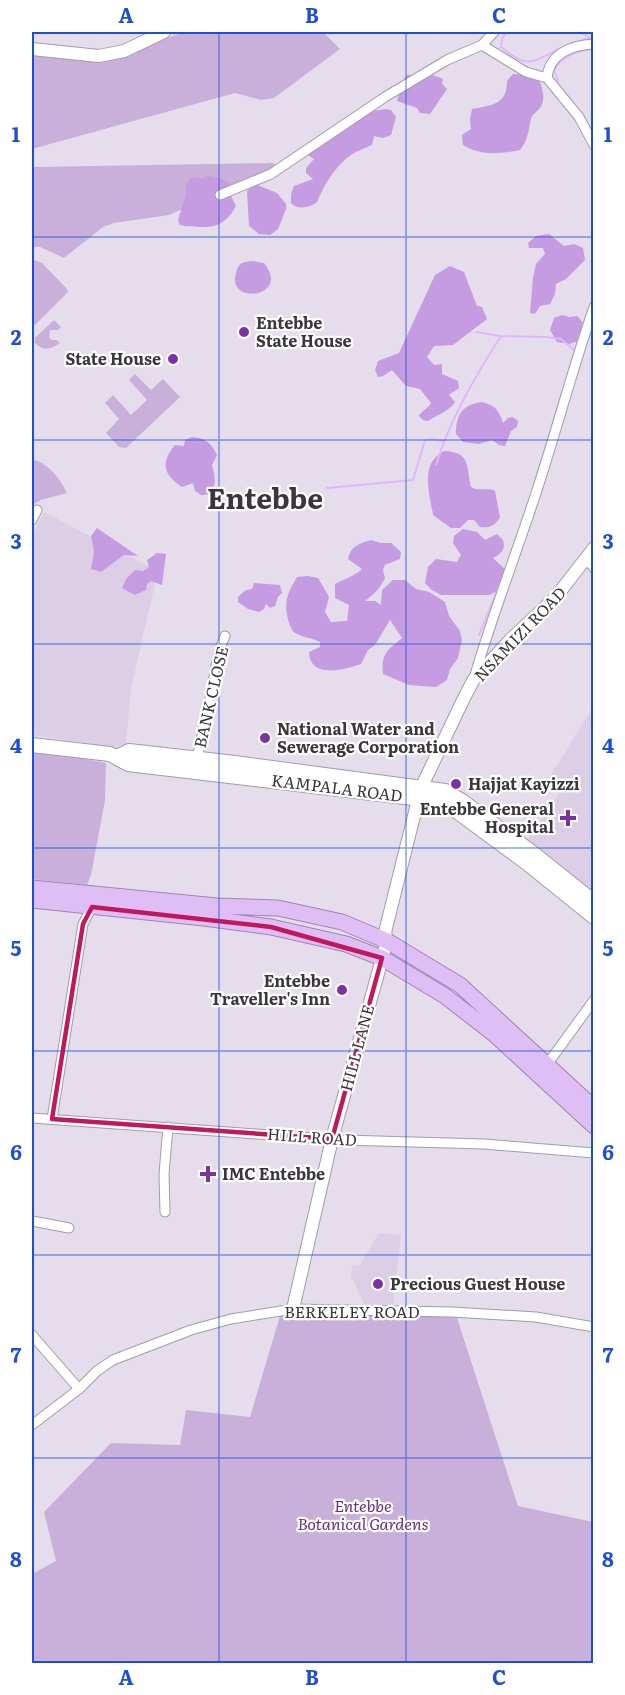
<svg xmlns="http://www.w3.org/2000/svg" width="625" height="1695" font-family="Literata,serif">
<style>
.built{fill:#dccfe5}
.green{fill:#c9b0da}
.forest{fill:#c59be1}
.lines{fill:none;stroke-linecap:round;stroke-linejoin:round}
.stream{stroke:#e1b6fd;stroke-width:2}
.minor-casing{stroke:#a39baa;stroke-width:11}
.tertiary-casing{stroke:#a39baa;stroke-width:14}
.secondary-casing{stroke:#a39baa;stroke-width:16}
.trunk-casing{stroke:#a084b3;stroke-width:17}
.minor{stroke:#fff;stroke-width:9}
.tertiary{stroke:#fff;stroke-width:12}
.secondary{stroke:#fff;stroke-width:14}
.trunk{stroke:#dfbef6;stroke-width:15}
.marked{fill:none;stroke:#c2185b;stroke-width:4.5;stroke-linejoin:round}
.grid{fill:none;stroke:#1d4ed8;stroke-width:1.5;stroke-opacity:0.55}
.poi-dot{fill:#7c32a4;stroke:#fff;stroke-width:2}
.labels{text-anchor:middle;stroke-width:4.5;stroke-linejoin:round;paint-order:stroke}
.poi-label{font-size:16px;font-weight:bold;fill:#3a363c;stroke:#fff;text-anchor:start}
.street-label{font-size:16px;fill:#3a363c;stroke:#fff}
.park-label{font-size:16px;font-style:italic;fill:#643081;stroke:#fff}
.town-label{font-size:28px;font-weight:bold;fill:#3a363c;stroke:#fff}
.neatline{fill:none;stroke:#1d4ed8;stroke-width:2}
.grid-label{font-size:20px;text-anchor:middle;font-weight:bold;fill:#1d4ed8}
</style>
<rect width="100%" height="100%" fill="#e6ddec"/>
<path class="built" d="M44,512L158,571L131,688L126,744L113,747L32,735V536Z
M593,707V905L526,842L559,794L547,781Z
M379,1233L401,1235L393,1306H365L351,1276L352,1266L360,1265Z"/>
<path class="green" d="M185,32H323L340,49L274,98L261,100L235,93L32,149V56L100,62L120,58L149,44Z
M273,163L277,167L169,215L114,223L103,227L64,258L40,247H32V167Z
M32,259L42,263L67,289L68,292L32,328Z
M54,320L61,327L58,330H50L49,337L52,340H57L60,343C52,349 43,352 35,343V338Z
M135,374L151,390L163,379L180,397L126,448L119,447L106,433L119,419L105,403L113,395L131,415L147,400L129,380Z
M32,459C48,463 60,478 67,493L41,500L32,505Z
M32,749L106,763L105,800L91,875L87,885L32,879Z
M282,1309L446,1315L457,1318L518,1506L593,1522V1663L32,1664V1574L56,1561L44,1512L111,1443L180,1445L186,1410L250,1417Z"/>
<path class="forest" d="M513,74L526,75L540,82C543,91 546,101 539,109C536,113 532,114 531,119C528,132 528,140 520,150C500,154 480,156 463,145L462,135L471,129L470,119L472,109C492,105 507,105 507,81Z
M407,75H413L420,80L433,75L443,79L442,84L447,89L430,114L420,113L417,108L397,101L402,82Z
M386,109L391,110L396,117L391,135L383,138L374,136L372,145C366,148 359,150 354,153C337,163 324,185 317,202C309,208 298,210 291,203V194L294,186L313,179L306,173V168L314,159L306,154L372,111Z
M207,176L222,179L230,184L231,196L236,206C227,222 218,228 199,227C192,226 187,227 180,225L178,220L186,194V185L191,178L197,177L202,179Z
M255,184L277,193L286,204V209L278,229L270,235L259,234L249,226L247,191Z
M549,234L564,246L574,244L583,248L585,260L566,279L556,284L555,294L550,304L540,306L535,314L530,313L533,278L536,264L545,254L543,248H529L528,243L536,236Z
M253,261L264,263C292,297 226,306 236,273C239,262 243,262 253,261Z
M450,266L464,272L477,306L482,307L487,319L453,345L434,346L427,357L434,365L442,364V374L458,381L459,388L449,395L455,402C449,411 437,415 428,421L423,420L419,416C422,410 428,409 431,403L420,389L406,386L392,370L383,376L378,377L375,370L378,361L399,353L435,275Z
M562,315L569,317L577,316C587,325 583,330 578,341L569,344L557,342L550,330L554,318Z
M481,402C495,405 499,410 503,423L508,418L513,417L518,421L517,427L511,431L505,446L499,445L492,440L479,444L463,442L456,434C456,415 462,405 481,402Z
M192,437C206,438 211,443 217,455L212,465C215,475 216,484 212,494L201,495L195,491L193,483L182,487C162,474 161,462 175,445L184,446L185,440Z
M444,451C471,452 466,466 471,487C478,492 487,487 495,491L500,517C495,526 490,528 480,527L474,520H468L460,528H451L433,515C430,495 419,463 444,451Z
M97,528L138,556L124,555L101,572L91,569L94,552L91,536Z
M463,529L477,532L485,540L497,534L503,540C506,549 501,554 493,558L507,571L500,590L489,595H441L432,590L425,583L428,567L436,559L457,562L461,555L453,543L454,536Z
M371,540L381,543H391L401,552L400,559L385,565L383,570L385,578C380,589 374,594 365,601H375L381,605L382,590L393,580H405L416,589L429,592L445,602L449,616L460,631L462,640L458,658L450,669L447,680L436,687L409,685L383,674C381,653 387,651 402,638L390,620L375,645L368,650L361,664C344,670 310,679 309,652L320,647V642C313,638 305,638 297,634C292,632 291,627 289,623C283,602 287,594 297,577L308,576L318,578L329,597L325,612L331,622L347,621L349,605L335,598V584C344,579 355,576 362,569L348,559C351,546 358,544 371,540Z
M157,553L166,554L162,585L151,581L147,584L146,590L135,595L122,588L126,579L135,570L143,571L149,567L147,560Z
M254,583L280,585L282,593L278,597L275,606L270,608L266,604L264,609L259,612L248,609L238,602V597L246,590L252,589Z"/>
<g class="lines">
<path class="stream" d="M506,32L502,39L501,47C529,70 532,62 561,48
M577,42L590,38L580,32
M558,81L554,70C561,56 579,50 594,49
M582,328L594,294
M476,332L501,336L547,337L561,339L574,350
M436,465C450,419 475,377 501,336
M327,488L413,480L425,440L432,439L444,441
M532,492L580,334
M479,635L502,579"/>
<defs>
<path id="minor" d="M482,45L526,72L547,78L579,117L594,145
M547,78C549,54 571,45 594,44
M220,195L271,174L385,97L447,60L482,45L494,32
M32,520L37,510
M586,558L594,568
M475,675C493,613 517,552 537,490C557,429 573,367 594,307
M197,759C201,739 206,719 210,699C215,676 215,658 225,636
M546,1066L594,1000
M32,1118L342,1140L484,1144L594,1153
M52,1119L83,924L92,907
M165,1212L164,1174L168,1127
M32,1221L69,1228
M32,1335L79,1389
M32,1425L79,1389L97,1371L113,1360L191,1330L231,1319L293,1309L452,1312L536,1317L594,1327"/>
<path id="tertiary" d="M32,49L99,56L124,51L164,32
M293,1309L332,1139L387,941L385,932L421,788L464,698L474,679L511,639L555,598L594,548"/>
<path id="secondary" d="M32,745L110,754L128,764L438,801L451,807L527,863L594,917
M117,757L129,751L235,763L445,791L462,801L534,854L594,902"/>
<path id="trunk" d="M32,888L217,906L278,908L342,922L387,941L460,985L594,1108
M32,900L204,918L271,927L346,944L382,958L445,996L494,1034L594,1126"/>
</defs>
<use href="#minor" class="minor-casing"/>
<use href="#tertiary" class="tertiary-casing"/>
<use href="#secondary" class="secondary-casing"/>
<use href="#trunk" class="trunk-casing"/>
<use href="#minor" class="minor"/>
<use href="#tertiary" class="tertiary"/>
<use href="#secondary" class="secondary"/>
<use href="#trunk" class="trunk"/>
</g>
<path class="marked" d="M92,907L271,927L382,958L332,1139L52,1119L83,924Z"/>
<path class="grid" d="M219,32V1664M406,32V1664M32,237H594M32,440H594M32,644H594M32,848H594M32,1051H594M32,1255H594M32,1458H594"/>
<g class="poi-dot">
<circle cx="244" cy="332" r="6"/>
<circle cx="173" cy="359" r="6"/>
<circle cx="265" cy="738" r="6"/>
<circle cx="456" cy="784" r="6"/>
<path d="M565 809h6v6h6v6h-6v6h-6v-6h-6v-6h6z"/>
<circle cx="342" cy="990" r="6"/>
<path d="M205 1165h6v6h6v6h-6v6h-6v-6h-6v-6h6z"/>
<circle cx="378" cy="1284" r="6"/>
</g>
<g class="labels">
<g class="poi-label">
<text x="256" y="329">Entebbe<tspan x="256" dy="18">State House</tspan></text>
<text x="161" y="365" text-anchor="end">State House</text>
<text x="277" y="735">National Water and<tspan x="277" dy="18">Sewerage Corporation</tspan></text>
<text x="468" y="790">Hajjat Kayizzi</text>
<text x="554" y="815" text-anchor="end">Entebbe General<tspan x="554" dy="18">Hospital</tspan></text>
<text x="330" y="987" text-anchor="end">Entebbe<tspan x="330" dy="18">Traveller's Inn</tspan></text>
<text x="222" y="1180">IMC Entebbe</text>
<text x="390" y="1290">Precious Guest House</text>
</g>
<g class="street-label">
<text transform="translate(520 634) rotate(-46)" y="6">NSAMIZI ROAD</text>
<text transform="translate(211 697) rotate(-77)" y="6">BANK CLOSE</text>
<text transform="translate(337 788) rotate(7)" y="6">KAMPALA ROAD</text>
<text transform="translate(357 1048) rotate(-75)" y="6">HILL LANE</text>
<text transform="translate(312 1137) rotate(4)" y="6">HILL ROAD</text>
<text x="352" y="1318">BERKELEY ROAD</text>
</g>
<g class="park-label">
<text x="363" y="1512">Entebbe<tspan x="363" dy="18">Botanical Gardens</tspan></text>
</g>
<g class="town-label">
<text x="265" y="509">Entebbe</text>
</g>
</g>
<rect width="625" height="1695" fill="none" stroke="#ffffff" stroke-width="66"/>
<rect x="33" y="33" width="559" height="1629" class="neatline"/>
<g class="grid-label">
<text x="126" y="23">A</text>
<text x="312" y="23">B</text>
<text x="499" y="23">C</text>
<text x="16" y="142">1</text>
<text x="608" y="142">1</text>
<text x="16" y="345">2</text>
<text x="608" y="345">2</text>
<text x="16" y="549">3</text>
<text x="608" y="549">3</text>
<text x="16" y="753">4</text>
<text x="608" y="753">4</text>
<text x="16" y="956">5</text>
<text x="608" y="956">5</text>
<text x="16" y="1160">6</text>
<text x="608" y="1160">6</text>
<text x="16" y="1363">7</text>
<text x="608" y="1363">7</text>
<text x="16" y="1567">8</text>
<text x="608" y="1567">8</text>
<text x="126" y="1685">A</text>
<text x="312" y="1685">B</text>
<text x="499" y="1685">C</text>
</g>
</svg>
